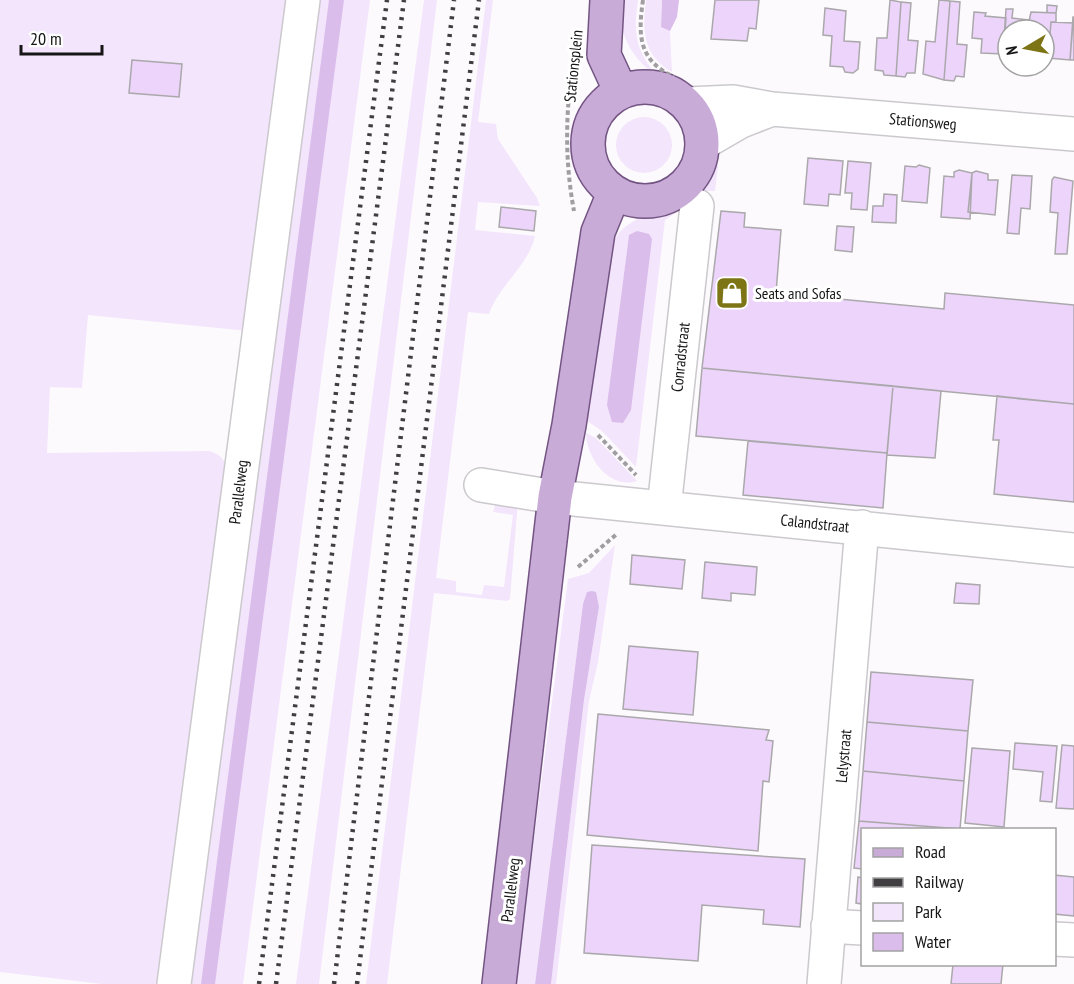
<svg xmlns="http://www.w3.org/2000/svg" width="1074" height="984" font-family="'PT Sans Narrow',sans-serif">
<style>
.green{fill:#f3e5fb;fill-rule:evenodd}
.water{fill:#dbbdec}
.building{fill:#ecd4fa;stroke:#aba8ac;stroke-width:1.5}
.lines{fill:none;stroke-linecap:round;stroke-linejoin:round}
.minor-casing{stroke:#cbc9cd;stroke-width:36}
.major-casing{stroke:#735483;stroke-width:36}
.path{stroke:#a09ea1;stroke-width:4;stroke-dasharray:4.5 3;stroke-linecap:butt}
.minor{stroke:#fff;stroke-width:33}
.major{stroke:#c8acd7;stroke-width:33}
.rail{stroke:#403e40;stroke-width:4.5;stroke-dasharray:3 6;stroke-linecap:butt}
.labels{text-anchor:middle;stroke-width:6;stroke-linejoin:round;paint-order:stroke}
.street-label{font-size:16px;fill:#171617;stroke:#fff}
.poi-label{font-size:16px;fill:#171617;stroke:#fff;text-anchor:start}
</style>
<rect width="100%" height="100%" fill="#fdfafe"/>
<path class="green" d="M0,0H290L248,331L88,315L82,388L50,387L47,453L209,451C222,455 225,460 228,473L163,984H102L0,972Z
M315,0H370L243,984H187Z
M424,0H437L319,984H296Z
M486,0H493L478,122L496,124L498,139L537,198L540,206L478,202L475,230L535,236C529,265 499,285 489,314L468,312L436,578L456,581V592L482,595L484,585L504,587L513,515L493,512L496,503L518,501L510,599L507,601L434,593L387,984H366Z
M620,0H638C634,28 634,45 651,68L649,70C626,50 619,30 620,0Z
M646,0H662L661,26L670,31L672,72C643,55 642,31 646,0Z
M616 145a28 28 0 1 1 56 0a28 28 0 1 1-56 0Z
M711,164L718,166L715,191H707L665,220L636,467L602,431L587,421L610,246C629,211 656,218 685,198C697,190 704,177 711,164ZM629,235L612,422L620,305Z
M586,433L596,438L637,481C609,490 586,457 586,433Z
M615,545L598,662L589,701L556,984H551L584,700L599,607L583,604L535,984H515L568,579L589,573Z"/>
<path class="water" d="M329,0H344L215,984H201Z
M662,0H679L677,17L670,31L661,27Z
M637,231L649,234L652,239L631,410L623,423L612,422L607,405L629,235Z
M592,591L596,592L599,607L584,700L551,984H535L583,604L587,592Z"/>
<path class="building" d="M715,0H759L756,29L749,28L747,41L711,39Z
M890,0L901,2L896,76L884,75L883,71L875,70L877,38H887Z
M939,0L950,1L944,80L923,74L926,41L935,42Z
M950,1L960,2L957,44L967,45L964,77L956,76L954,81L944,80Z
M901,2L911,3L908,40L918,41L915,73H907L905,77L896,76Z
M1047,5L1057,6L1056,13H1047Z
M825,8L846,11L844,41L860,42L858,69L853,73L845,72L843,67L830,66L832,36L823,35Z
M1006,9H1013L1012,18L1028,20L1027,30H1008V55L1003,54Z
M974,12L986,13L985,16L1006,18L1003,54L981,53L982,39L972,38Z
M1031,12L1056,13V22H1051L1048,58H1044V30H1027Z
M1073,17H1074V60H1070Z
M1051,22L1073,23L1070,60L1048,58Z
M132,60L182,64L179,97L129,93Z
M808,158L843,161L840,195L829,194L828,206L804,204Z
M848,161L871,163L867,210L851,209L852,193H845Z
M919,165L930,168L927,203L902,201L905,166L916,167Z
M959,170L972,173L970,219L941,217L944,176L954,177V172Z
M976,171L988,174V180H998L995,215L968,212L972,173Z
M1012,175L1032,176L1030,209L1021,208L1019,234L1007,233Z
M1054,177L1073,181L1067,254H1055L1058,213L1050,212L1052,180Z
M884,194L897,195L896,223L872,222L873,206H883Z
M501,207L536,211L534,231L499,227Z
M721,211L745,213L744,227L781,230L776,293L944,309L945,293L1074,305V404L702,368Z
M837,226L854,227L852,252L835,250Z
M702,368L893,386L887,453L696,436Z
M893,386L941,391L935,458L887,455Z
M997,396L1074,404V502L994,494L999,440H993Z
M748,441L887,453L883,508L743,495Z
M632,555L685,560L682,589L630,584Z
M705,562L757,567L755,595L731,593V601L702,598Z
M956,583L980,585L979,604L954,603Z
M629,646L698,652L693,715L623,709Z
M871,672L973,680L968,731L867,722Z
M598,714L769,730L766,740L773,741L769,782L763,781L758,851L587,835Z
M867,722L968,731L964,781L863,771Z
M1015,743L1057,746L1052,802L1040,801L1043,772L1013,769Z
M1062,745L1074,746V809L1056,808Z
M972,748L1010,751L1004,827L965,823Z
M863,771L964,781L960,829L859,821Z
M859,821L960,829V830H862V869L854,868Z
M592,845L805,859L800,927L763,924L764,910L702,905L698,961L584,953Z
M1054,875L1074,877V916L1054,914Z
M858,877L862,878V904L856,903Z
M953,964H1003L1001,984H951Z"/>
<g class="lines">
<defs>
<path id="minor" d="M687,104L733,102L772,109L1074,134
M703,143L741,121L772,109
M481,485L555,497L1074,550
M664,508L697,206
M828,926L862,928
M1054,939L1074,940
M174,984L303,0
M824,984L862,527"/>
<path id="major" d="M607,0L604,55L621,92
M588 144a57 57 0 1 1 114 0a57 57 0 1 1-114 0Z
M499,984L555,497L569,425L598,232L614,193"/>
</defs>
<use href="#minor" class="minor-casing"/>
<use href="#major" class="major-casing"/>
<path class="path" d="M643,0C638,35 638,60 674,77
M573,58C566,112 564,157 574,211
M598,435L636,475
M578,567L618,533"/>
<use href="#minor" class="minor"/>
<use href="#major" class="major"/>
<path class="rail" d="M259,984L387,0
M276,984L404,0
M334,984L454,0
M357,984L479,0"/>
</g>
<defs>
<symbol id="shop-square" viewBox="-11 -11 22 22"><rect x="-9" y="-9" width="18" height="18" rx="4" fill="#7d7416" stroke="#fff"/><path d="M-5-2.5h2.3a2.7 3.5 0 0 1 5.4 0H5L5.5 6h-11ZM-1.5-2.5h3a1.5 2.3 0 0 0-3 0Z" fill="#fff"/></symbol>
</defs>
<g fill-rule="evenodd">
<use href="#shop-square" x="713" y="274" width="38" height="38"/>
</g>
<g class="labels">
<g class="street-label">
<text transform="translate(573 66) rotate(-84)" y="6">Stationsplein</text>
<text transform="translate(923 121) rotate(5)" y="6">Stationsweg</text>
<text transform="translate(680 357) rotate(-84)" y="6">Conradstraat</text>
<text transform="translate(238 492) rotate(-83)" y="6">Parallelweg</text>
<text transform="translate(815 523) rotate(6)" y="6">Calandstraat</text>
<text transform="translate(843 756) rotate(-85)" y="6">Lelystraat</text>
<text transform="translate(510 890) rotate(-83)" y="6">Parallelweg</text>
</g>
<g class="poi-label">
<text x="755" y="299">Seats and Sofas</text>
</g>
</g>
<rect x="861" y="828" width="195" height="138" fill="#ffffff" stroke="#a2a2a2" stroke-width="1.5"/>
<rect x="873" y="848" width="30" height="9" fill="#c8acd7" stroke="#a2a2a2" stroke-width="1.5"/>
<text x="915" y="858" font-size="18" fill="#171617">Road</text>
<rect x="873" y="878" width="30" height="9" fill="#403e40" stroke="#a2a2a2" stroke-width="1.5"/>
<text x="915" y="888" font-size="18" fill="#171617">Railway</text>
<rect x="873" y="903" width="30" height="18" fill="#f3e5fb" stroke="#a2a2a2" stroke-width="1.5"/>
<text x="915" y="918" font-size="18" fill="#171617">Park</text>
<rect x="873" y="933" width="30" height="18" fill="#dbbdec" stroke="#a2a2a2" stroke-width="1.5"/>
<text x="915" y="948" font-size="18" fill="#171617">Water</text>
<g transform="translate(1026 48) rotate(260)"><circle r="28" fill="#ffffff" stroke="#a2a2a2" stroke-width="1.5"/>
<path d="M0-4.5L10 22L0 15L-10 22Z" fill="#7d7416"/>
<text y="-9" font-size="16" font-weight="bold" text-anchor="middle" fill="#171617">N</text>
</g>
<path d="M21 45v9h81v-9" fill="none" stroke="#171617" stroke-width="3"/>
<text x="30" y="45" font-size="18" fill="#171617" stroke="#ffffff" stroke-width="4.5" paint-order="stroke">20 m</text>
</svg>
